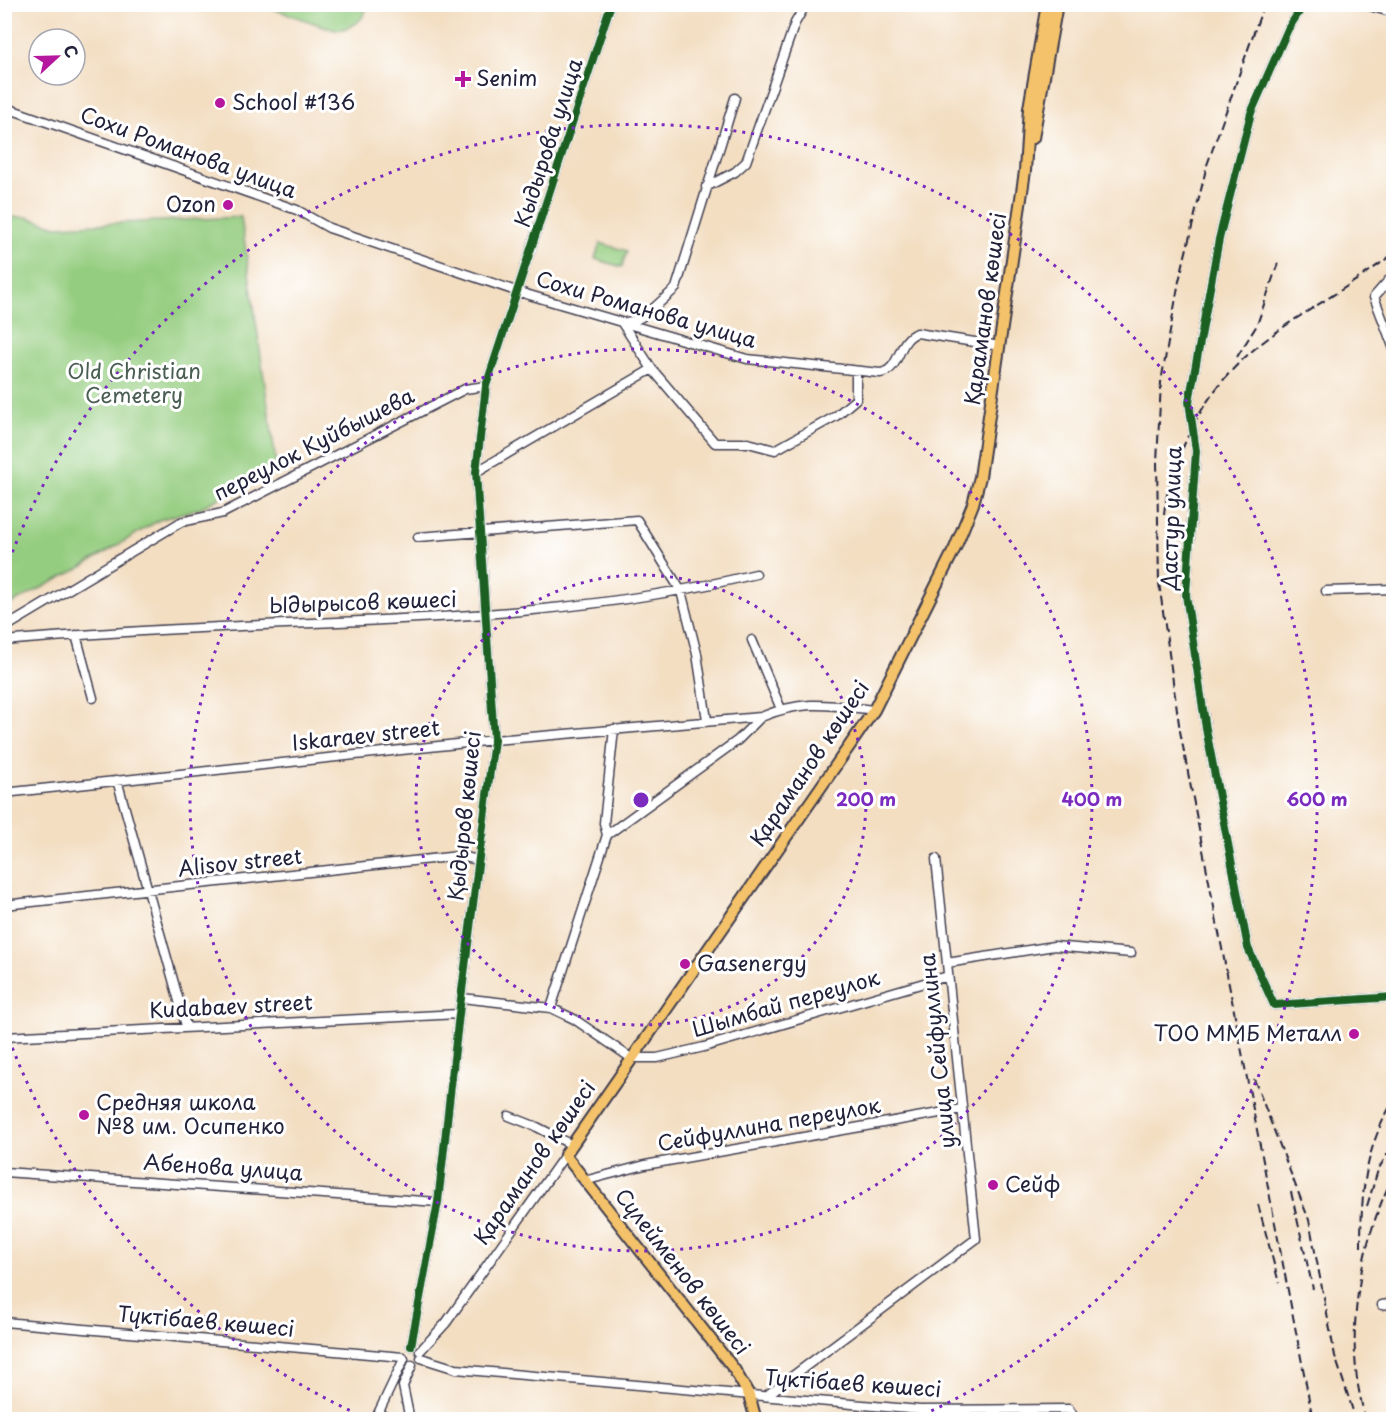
<svg xmlns="http://www.w3.org/2000/svg" width="1398" height="1424" font-family="'Playpen Sans',sans-serif">
<style>
.green{fill:#95cd80;stroke:#5c785e;stroke-width:1.5}
.lines{fill:none;stroke-linecap:round;stroke-linejoin:round}
.minor-casing{stroke:#413e4f;stroke-width:11}
.major-casing{stroke:#413e4f;stroke-width:14}
.minor{stroke:#fff;stroke-width:8}
.major{stroke:#f3c26a;stroke-width:10}
.rail{stroke:#22223b;stroke-width:2;stroke-dasharray:9 4.5;stroke-linecap:butt}
.cycleway-casing{stroke:#fff;stroke-width:11}
.cycleway{stroke:#1b5e20;stroke-width:8}
.ring{fill:none;stroke:#7b2cbf;stroke-width:3;stroke-dasharray:3 6}
.poi-dot{fill:#b5179e;stroke:#fff;stroke-width:2}
.labels{text-anchor:middle;stroke-width:6;stroke-linejoin:round;paint-order:stroke}
.poi-label{font-size:21px;fill:#22223b;stroke:#fff;text-anchor:start}
.street-label{font-size:21px;fill:#22223b;stroke:#fff}
.park-label{font-size:21px;fill:#4a5e53;stroke:#fff}
.centre{fill:#7b2cbf;stroke:#fff;stroke-width:3}
.ring-label{font-size:18px;text-anchor:middle;font-weight:bold;fill:#7b2cbf;stroke:#fff;stroke-width:6;stroke-linejoin:round;paint-order:stroke}
</style>
<rect width="100%" height="100%" fill="#fff"/>
<filter id="ink" filterUnits="userSpaceOnUse"><feTurbulence type="fractalNoise" baseFrequency=".0167" numOctaves="2"/><feDisplacementMap in="SourceGraphic" scale="12" xChannelSelector="R" yChannelSelector="G"/><feConvolveMatrix kernelMatrix="1 2 1 2 8 2 1 2 1" color-interpolation-filters="sRGB"/></filter>
<filter id="wash" filterUnits="userSpaceOnUse"><feTurbulence type="fractalNoise" baseFrequency=".008" numOctaves="4" result="noise"/><feDisplacementMap in="SourceGraphic" scale="24" xChannelSelector="R" yChannelSelector="G"/><feGaussianBlur stdDeviation="1.35" result="paint"/><feColorMatrix in="noise" values="0 0 0 0 0 0 0 0 0 0 0 0 0 0 0 0 0 1.4 0 .05"/><feComposite in="paint" operator="in"/></filter>
<g filter="url(#wash)">
<rect width="100%" height="100%" fill="#f3dec2"/>
<path class="green" d="M261,5L367,4V5C365,21 351,29 335,30Z
M5,217H26L57,226L241,217L277,469L200,508L159,520L80,568L5,607Z
M600,243L627,251L622,267L595,259Z"/>
</g>
<g filter="url(#ink)">
<g class="lines">
<defs>
<path id="minor" d="M1304,4L1288,29L1251,113L1219,239L1189,402L1196,451L1186,595L1206,729L1248,948L1274,1005L1394,997
M1363,4L1394,13
M735,98L676,288L647,314L636,320L622,323L652,369L715,443H748L775,450L836,416L856,399V371
M4,107L297,210L329,228L519,292L747,359L880,373C901,371 897,339 917,333L1000,346
M706,187L735,172L746,162L795,23L806,4
M1394,279L1389,280L1374,297L1394,349
M476,472L652,369
M418,537L637,520L681,591L697,654L707,720
M1326,591L1394,589
M4,628L181,522L223,513L465,389L486,386
M76,635L93,698
M752,640L781,709
M4,641C107,632 210,627 313,623C462,617 610,610 756,574
M117,780L186,1026
M4,793L494,740L761,717C805,699 828,705 874,710
M607,835L738,740L761,717
M4,905L459,856L479,860
M947,963L1054,946L1131,953
M462,998L551,1008L574,1019L631,1058H657L704,1047L948,976
M551,1008L607,835L604,823L614,729
M4,1037L459,1014
M509,1116L537,1127L572,1145
M4,1172L438,1202
M584,1181L645,1165L962,1109
M1382,1305L1394,1303
M4,1322L403,1357
M411,1346L438,1202L459,1014L494,740L476,472L486,386L611,4
M420,1351L446,1323L565,1155
M421,1358L456,1369L920,1410L1069,1409L1076,1420
M766,1396L976,1239L936,859
M375,1420L404,1359
M410,1420L403,1386L412,1365"/>
<path id="major" d="M1033,138L1057,4
M756,1420L749,1395L734,1369L565,1155L857,735L874,710L955,548L973,504L980,477L1025,171L1029,108L1047,4"/>
</defs>
<use href="#minor" class="minor-casing"/>
<use href="#major" class="major-casing"/>
<use href="#minor" class="minor"/>
<use href="#major" class="major"/>
<path class="rail" d="M1264,4L1207,165L1179,281L1161,382L1157,462L1159,583L1180,731L1313,1420
M1237,357L1257,325L1279,260
M1164,515C1166,490 1175,467 1184,445C1230,337 1310,319 1394,253
M1254,1079L1309,1220L1335,1356L1356,1420
M1291,1192L1313,1289
M1258,1204L1279,1283
M1367,1206L1378,1170L1394,1143
M1361,1247C1361,1193 1365,1147 1394,1100
M1365,1420C1362,1403 1357,1386 1356,1369C1350,1307 1365,1230 1394,1175"/>
<defs>
<path id="cycleway" d="M1304,4L1288,29L1251,113L1219,239L1189,402L1196,451L1186,595L1206,729L1248,948L1274,1005L1394,997
M411,1346L438,1202L459,1014L494,740L476,472L486,386L611,4"/>
</defs>
<use href="#cycleway" class="cycleway-casing"/>
<use href="#cycleway" class="cycleway"/>
</g>
</g>
<g class="ring">
<circle cx="641" cy="800" r="225"/>
<circle cx="641" cy="800" r="451"/>
<path d="M366 1418A676 676 0 0 1 6 1031M6 569A676 676 0 1 1 916 1418"/>
</g>
<g class="poi-dot">
<path d="M460 70h6v6h6v6h-6v6h-6v-6h-6v-6h6z"/>
<circle cx="220" cy="103" r="6"/>
<circle cx="228" cy="205" r="6"/>
<circle cx="685" cy="964" r="6"/>
<circle cx="1354" cy="1034" r="6"/>
<circle cx="84" cy="1115" r="6"/>
<circle cx="993" cy="1185" r="6"/>
</g>
<g class="labels">
<g class="poi-label">
<text x="476" y="86">Senim</text>
<text x="232" y="110">School #136</text>
<text x="216" y="212" text-anchor="end">Ozon</text>
<text x="697" y="971">Gasenergy</text>
<text x="1342" y="1041" text-anchor="end">ТОО ММБ Металл</text>
<text x="96" y="1110">Средняя школа<tspan x="96" dy="24">№8 им. Осипенко</tspan></text>
<text x="1005" y="1192">Сейф</text>
</g>
<g class="street-label">
<text transform="translate(549 143) rotate(-72)" y="7">Кыдырова улица</text>
<text transform="translate(188 153) rotate(20)" y="7">Сохи Романова улица</text>
<text transform="translate(986 309) rotate(-82)" y="7">Қараманов көшесі</text>
<text transform="translate(646 310) rotate(16)" y="7">Сохи Романова улица</text>
<text transform="translate(314 445) rotate(-27)" y="7">переулок Куйбышева</text>
<text transform="translate(1172 518) rotate(-88)" y="7">Дастур улица</text>
<text transform="translate(363 603) rotate(-2)" y="7">Ыдырысов көшесі</text>
<text transform="translate(366 736) rotate(-6)" y="7">Iskaraev street</text>
<text transform="translate(810 764) rotate(-56)" y="7">Қараманов көшесі</text>
<text transform="translate(465 816) rotate(-84)" y="7">Қыдыров көшесі</text>
<text transform="translate(240 863) rotate(-6)" y="7">Alisov street</text>
<text transform="translate(786 1004) rotate(-16)" y="7">Шымбай переулок</text>
<text transform="translate(231 1007) rotate(-3)" y="7">Kudabaev street</text>
<text transform="translate(938 1051) rotate(-96)" y="7">улица Сейфуллина</text>
<text transform="translate(769 1125) rotate(-10)" y="7">Сейфуллина переулок</text>
<text transform="translate(535 1163) rotate(-55)" y="7">Қараманов көшесі</text>
<text transform="translate(223 1168) rotate(4)" y="7">Абенова улица</text>
<text transform="translate(682 1272) rotate(52)" y="7">Сүлейменов көшесі</text>
<text transform="translate(206 1322) rotate(5)" y="7">Түктібаев көшесі</text>
<text transform="translate(853 1384) rotate(4)" y="7">Түктібаев көшесі</text>
</g>
<g class="park-label">
<text x="134" y="379">Old Christian<tspan x="134" dy="24">Cemetery</tspan></text>
</g>
</g>
<circle cx="641" cy="800" r="9" class="centre"/>
<g class="ring-label">
<text x="866" y="806">200 m</text>
<text x="1092" y="806">400 m</text>
<text x="1317" y="806">600 m</text>
</g>
<rect width="1398" height="1424" fill="none" stroke="#fff" stroke-width="24"/>
<g transform="translate(57 57) rotate(68)"><circle r="28" fill="#ffffff" stroke="#a7a7b1" stroke-width="1.5"/>
<path d="M0-4.5L10 22L0 15L-10 22Z" fill="#b5179e"/>
<text y="-9" font-size="16" font-weight="bold" text-anchor="middle" fill="#22223b">С</text>
</g>
</svg>
